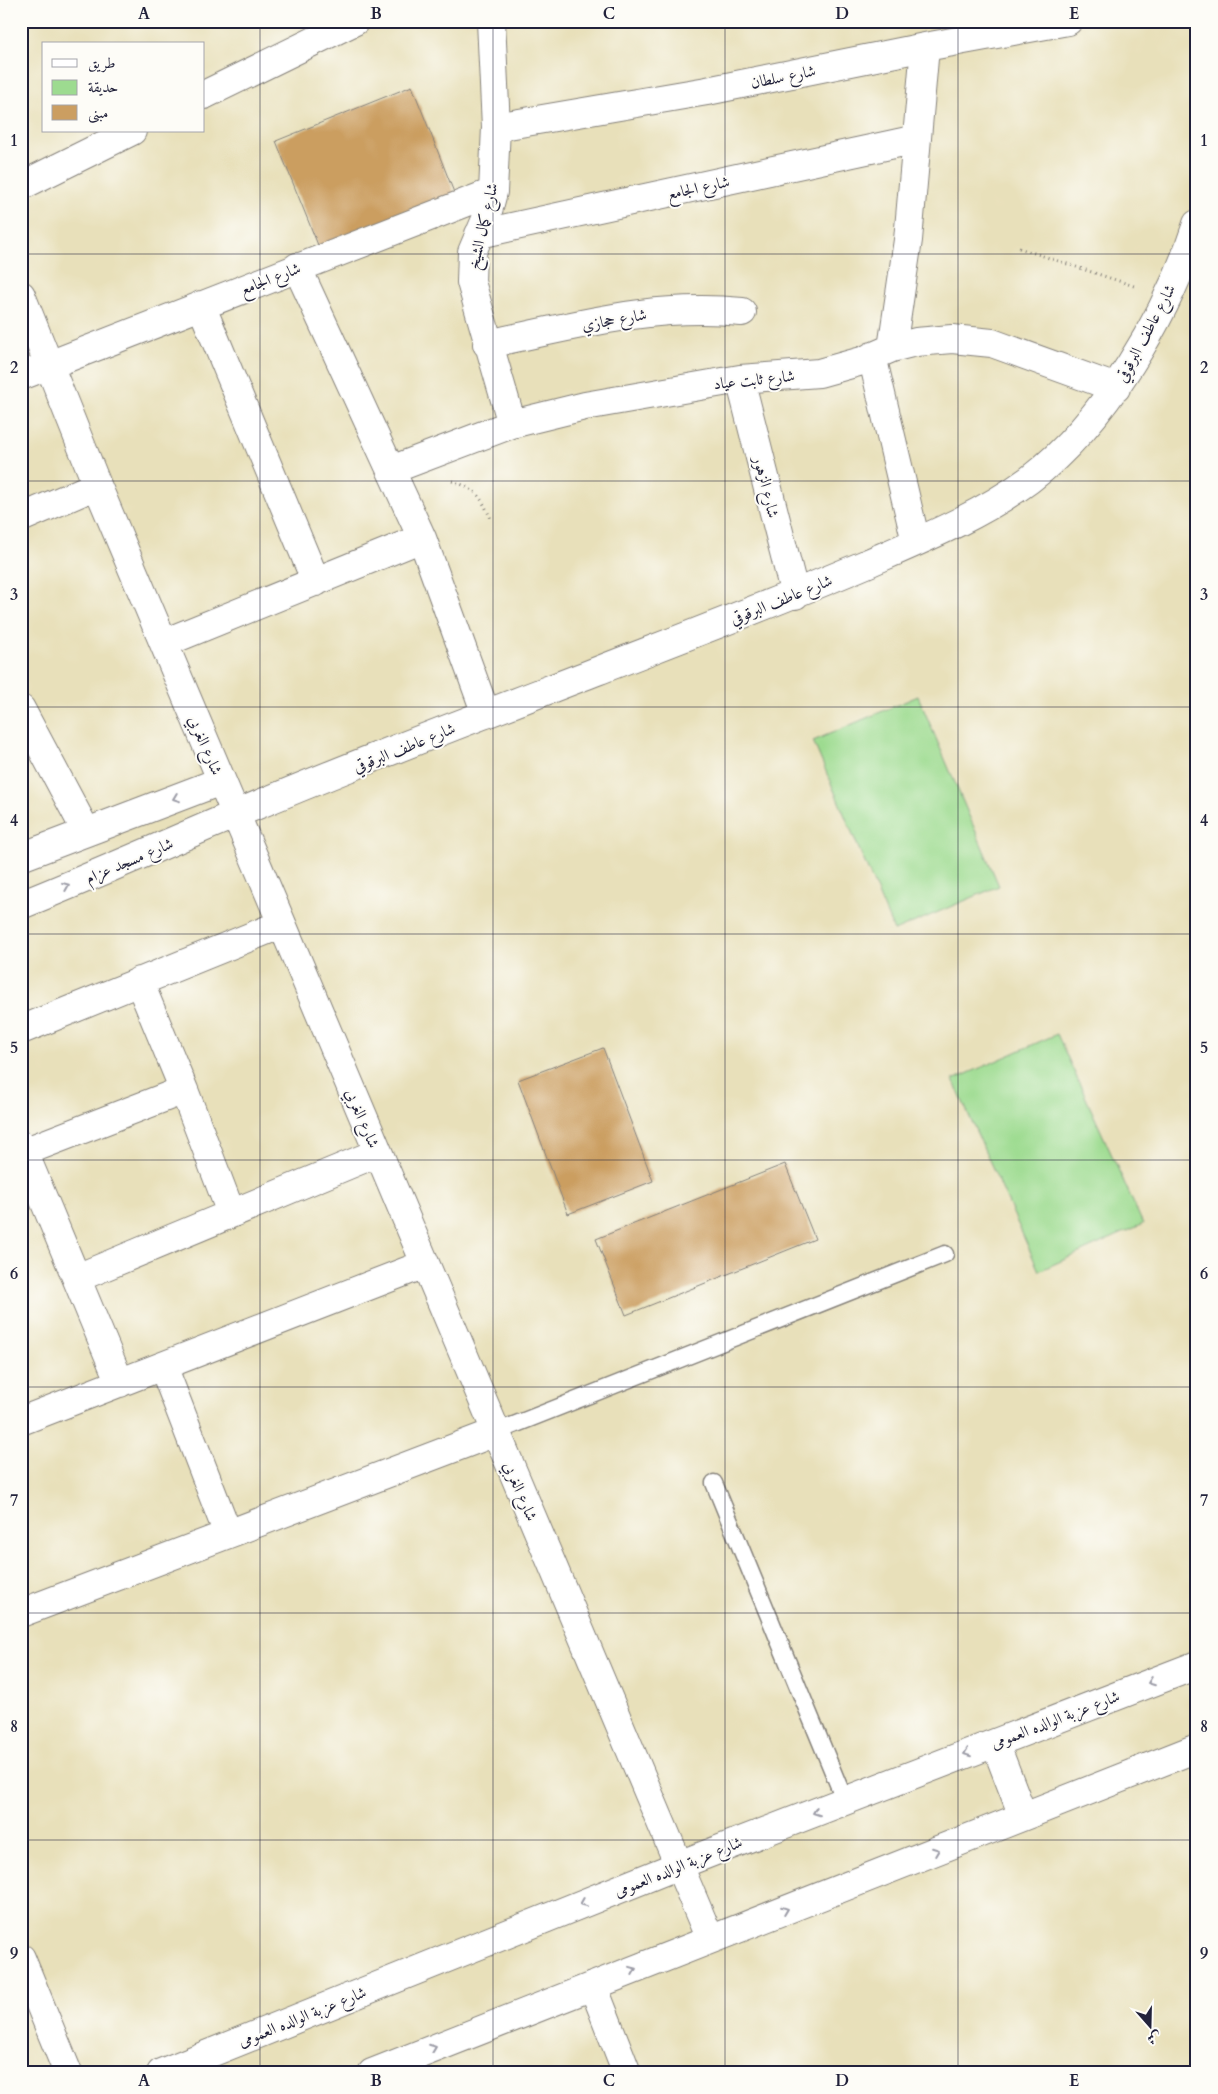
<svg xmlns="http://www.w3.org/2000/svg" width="1218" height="2094" font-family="Cardo,Amiri,serif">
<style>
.green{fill:#9ddb90;stroke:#607e66}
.building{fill:#cb9e61}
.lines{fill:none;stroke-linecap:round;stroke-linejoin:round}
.service-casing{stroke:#85817a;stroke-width:19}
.minor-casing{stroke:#85817a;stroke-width:30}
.tertiary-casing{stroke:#85817a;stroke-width:30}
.path{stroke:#85817a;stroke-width:3;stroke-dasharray:1 4;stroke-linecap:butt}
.service{stroke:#fff;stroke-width:16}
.minor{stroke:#fff;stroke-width:28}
.tertiary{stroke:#fff;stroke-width:28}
.oneway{stroke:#9c9ca7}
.grid{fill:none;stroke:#22223b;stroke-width:1;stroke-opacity:0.55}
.labels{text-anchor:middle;stroke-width:4;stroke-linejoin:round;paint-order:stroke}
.street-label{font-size:16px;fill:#22223b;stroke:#fdfcf7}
.neatline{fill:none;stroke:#22223b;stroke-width:2}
.grid-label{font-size:16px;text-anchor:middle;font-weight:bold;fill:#22223b}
</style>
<rect width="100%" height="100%" fill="#fdfcf7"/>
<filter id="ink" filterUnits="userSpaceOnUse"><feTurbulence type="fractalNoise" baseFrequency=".02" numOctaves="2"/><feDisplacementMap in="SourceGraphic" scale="10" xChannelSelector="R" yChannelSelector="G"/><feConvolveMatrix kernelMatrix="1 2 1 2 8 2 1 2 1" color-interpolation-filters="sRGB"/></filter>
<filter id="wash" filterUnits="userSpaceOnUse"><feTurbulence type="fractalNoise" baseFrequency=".0096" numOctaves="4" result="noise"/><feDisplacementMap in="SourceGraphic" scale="20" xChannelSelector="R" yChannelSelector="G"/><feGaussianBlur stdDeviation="1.12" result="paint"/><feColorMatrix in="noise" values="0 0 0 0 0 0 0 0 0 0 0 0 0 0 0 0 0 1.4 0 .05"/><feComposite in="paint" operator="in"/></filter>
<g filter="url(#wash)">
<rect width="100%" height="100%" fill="#e8e0ba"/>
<path class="green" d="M918,696L999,886L894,931L813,741Z
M1057,1034L1143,1224L1039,1271L953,1080Z"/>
<g id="blocks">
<path class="building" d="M412,86L455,195L320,250L276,141Z
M603,1048L653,1181L568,1214L518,1080Z
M785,1164L815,1239L626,1315L596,1239Z"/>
</g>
</g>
<g filter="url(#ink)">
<use href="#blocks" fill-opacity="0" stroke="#85817a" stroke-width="1"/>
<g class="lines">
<defs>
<path id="service" d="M496,1432L945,1254
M714,1483L845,1801"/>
<path id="minor" d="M491,21L496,127L493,192L486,219L472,252L471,282L512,424
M204,95L355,21
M496,127L707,91L925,47L1068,21
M21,186L132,131
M479,234L917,139
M297,267L422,538L486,714
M21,295L97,485L710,1939
M201,305L316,582
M487,344C575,326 651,303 742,312
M892,348L908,240L925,47
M872,356L916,542
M21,376L493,192
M740,379L795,595
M391,470L512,424L585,406L740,379L819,373L862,361L892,348L916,342L952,339L992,343L1116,388
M21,518L97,485
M164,643L422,538
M21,709L86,831
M21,857L221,781
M21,905C83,880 143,854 203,828C333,772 465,722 597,671C687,636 777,602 866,564C921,540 980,516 1029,480C1105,422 1168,314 1197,224
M139,981L184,1090L231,1213
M21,1030L282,924
M21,1145L120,1383
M21,1153L184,1090
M77,1278L377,1153
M163,1366L228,1534
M21,1421L425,1264
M21,1613L496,1432
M21,1958L68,2073
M593,1986L627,2073"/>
<path id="tertiary" d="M995,1743L1023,1816
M161,2073L679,1865L1197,1665
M372,2073L1197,1748"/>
</defs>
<use href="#service" class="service-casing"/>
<use href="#minor" class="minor-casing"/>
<use href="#tertiary" class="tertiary-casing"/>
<path class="path" d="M1019,248L1137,287
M452,481C479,490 480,496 492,521"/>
<use href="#service" class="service"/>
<use href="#minor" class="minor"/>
<use href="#tertiary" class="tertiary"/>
</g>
<defs><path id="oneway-chevron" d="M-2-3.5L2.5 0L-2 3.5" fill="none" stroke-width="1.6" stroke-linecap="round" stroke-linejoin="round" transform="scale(1.25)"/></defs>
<g class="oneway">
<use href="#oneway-chevron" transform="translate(176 798) rotate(159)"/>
<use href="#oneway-chevron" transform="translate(66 886) rotate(-22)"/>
<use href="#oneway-chevron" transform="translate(1151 1682) rotate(159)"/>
<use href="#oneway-chevron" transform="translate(967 1753) rotate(159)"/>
<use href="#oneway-chevron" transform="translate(816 1812) rotate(159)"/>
<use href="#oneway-chevron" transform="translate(936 1851) rotate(-21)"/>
<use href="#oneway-chevron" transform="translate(583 1903) rotate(158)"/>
<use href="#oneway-chevron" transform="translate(785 1910) rotate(-21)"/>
<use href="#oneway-chevron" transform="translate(633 1970) rotate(-22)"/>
<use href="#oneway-chevron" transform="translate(433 2048) rotate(-21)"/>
</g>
</g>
<path class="grid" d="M260,21V2073M493,21V2073M725,21V2073M958,21V2073M21,254H1197M21,481H1197M21,707H1197M21,934H1197M21,1160H1197M21,1387H1197M21,1613H1197M21,1840H1197"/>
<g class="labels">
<g class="street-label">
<text transform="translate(783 76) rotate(-11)" y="6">شارع سلطان</text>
<text transform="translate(698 187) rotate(-12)" y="6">شارع الجامع</text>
<text transform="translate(482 226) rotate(-77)" y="6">شارع كمال الشيخ</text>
<text transform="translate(270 278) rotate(-21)" y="6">شارع الجامع</text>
<text transform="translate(614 319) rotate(-10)" y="6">شارع حجازي</text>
<text transform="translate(1145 333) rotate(-62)" y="6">شارع عاطف البرقوقي</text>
<text transform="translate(754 379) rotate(-6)" y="6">شارع ثابت عياد</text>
<text transform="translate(767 487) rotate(76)" y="6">شارع الزهور</text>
<text transform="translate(781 599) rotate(-22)" y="6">شارع عاطف البرقوقي</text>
<text transform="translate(206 745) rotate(67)" y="6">شارع الغربي</text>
<text transform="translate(404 747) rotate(-22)" y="6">شارع عاطف البرقوقي</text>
<text transform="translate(129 860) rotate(-23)" y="6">شارع مسجد عزام</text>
<text transform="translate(363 1118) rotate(67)" y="6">شارع الغربي</text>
<text transform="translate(521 1491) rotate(67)" y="6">شارع الغربي</text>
<text transform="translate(1055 1719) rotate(-21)" y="6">شارع عزبة الوالده العمومى</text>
<text transform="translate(678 1866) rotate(-22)" y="6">شارع عزبة الوالده العمومى</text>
<text transform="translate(302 2016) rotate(-22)" y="6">شارع عزبة الوالده العمومى</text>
</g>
</g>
<rect width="1218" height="2094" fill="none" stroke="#fdfcf7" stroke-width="55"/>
<rect x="42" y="42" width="162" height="90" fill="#fdfcf7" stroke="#a5a5ac"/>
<rect x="52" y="59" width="25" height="8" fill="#ffffff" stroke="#a5a5ac"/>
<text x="88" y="68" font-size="15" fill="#22223b">طريق</text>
<rect x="52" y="80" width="25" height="15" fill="#9ddb90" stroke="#a5a5ac"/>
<text x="88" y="92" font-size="15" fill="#22223b">حديقة</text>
<rect x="52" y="105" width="25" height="15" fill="#cb9e61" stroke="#a5a5ac"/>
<text x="88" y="118" font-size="15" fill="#22223b">مبنى</text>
<g transform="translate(1150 2026) rotate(160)" stroke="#fdfcf7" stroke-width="4" paint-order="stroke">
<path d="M0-4L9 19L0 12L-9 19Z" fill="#22223b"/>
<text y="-8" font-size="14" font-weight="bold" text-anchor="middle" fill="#22223b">ش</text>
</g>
<rect x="28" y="28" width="1162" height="2038" class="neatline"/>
<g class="grid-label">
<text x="144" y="19">A</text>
<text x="376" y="19">B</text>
<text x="609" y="19">C</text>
<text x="842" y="19">D</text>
<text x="1074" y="19">E</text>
<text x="14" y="146">1</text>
<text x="1204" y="146">1</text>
<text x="14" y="373">2</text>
<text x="1204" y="373">2</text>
<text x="14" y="600">3</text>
<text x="1204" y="600">3</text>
<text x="14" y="826">4</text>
<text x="1204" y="826">4</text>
<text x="14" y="1053">5</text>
<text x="1204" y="1053">5</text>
<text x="14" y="1279">6</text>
<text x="1204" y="1279">6</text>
<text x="14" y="1506">7</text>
<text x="1204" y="1506">7</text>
<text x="14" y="1732">8</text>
<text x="1204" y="1732">8</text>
<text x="14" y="1959">9</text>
<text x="1204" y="1959">9</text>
<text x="144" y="2086">A</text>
<text x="376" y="2086">B</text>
<text x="609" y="2086">C</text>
<text x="842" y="2086">D</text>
<text x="1074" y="2086">E</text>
</g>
</svg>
